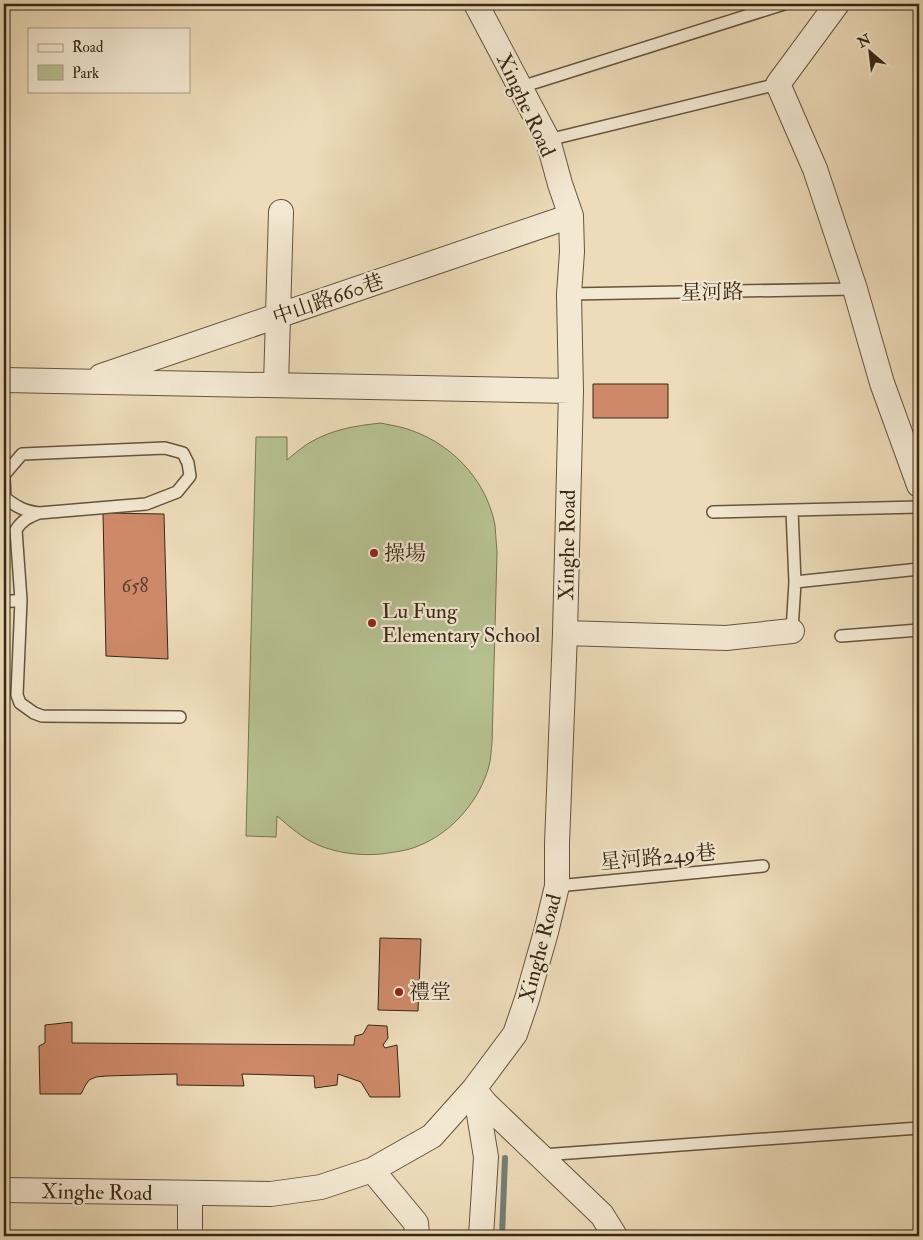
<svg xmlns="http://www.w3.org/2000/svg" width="923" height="1240" font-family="'IM FELL Double Pica','Noto Serif TC',serif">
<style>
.green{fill:#b6c191;stroke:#777452}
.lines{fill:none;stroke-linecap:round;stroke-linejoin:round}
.stream{stroke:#737f76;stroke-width:6}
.building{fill:#cd8969;stroke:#382814}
.service-casing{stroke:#65553d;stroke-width:14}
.minor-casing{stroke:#65553d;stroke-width:26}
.service{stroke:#f3e8d2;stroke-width:11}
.minor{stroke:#f3e8d2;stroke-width:24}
.poi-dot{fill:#8f2418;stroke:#f3e8d2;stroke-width:2}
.labels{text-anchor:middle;stroke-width:4.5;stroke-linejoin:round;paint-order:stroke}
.number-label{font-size:19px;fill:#5d4029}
.street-label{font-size:21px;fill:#382814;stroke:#f3e8d2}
.poi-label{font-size:21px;fill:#382814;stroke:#f3e8d2;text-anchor:start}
</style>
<rect width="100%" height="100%" fill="#eddbb9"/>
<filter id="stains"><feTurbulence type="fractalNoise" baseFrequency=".004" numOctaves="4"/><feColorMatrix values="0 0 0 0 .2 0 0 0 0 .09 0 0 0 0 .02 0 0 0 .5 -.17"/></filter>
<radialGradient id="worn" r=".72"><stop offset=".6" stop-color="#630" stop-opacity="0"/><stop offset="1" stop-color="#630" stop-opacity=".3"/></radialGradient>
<path class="green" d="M381,423C389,425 397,426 404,428C449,441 486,478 495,525C496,534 496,543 497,552L492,743C491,750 491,758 489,766C480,800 452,833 418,846C407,851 394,852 381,854C360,856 337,853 318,845C302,838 290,827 277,816L276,837L246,836L256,437H287V460C294,454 301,448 309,443C333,429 354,426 381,423Z"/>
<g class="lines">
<path class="stream" d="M502,1236L505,1158"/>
</g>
<path class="building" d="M593,384H668V418H593Z
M103,513L164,514L168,659L106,656Z
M380,938L421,939L418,1011L378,1010Z
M72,1022V1043L354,1045L355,1036L363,1034L368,1025L387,1026L388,1038L383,1045L385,1048L397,1045L400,1097H370L361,1082L338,1074L337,1085L315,1088L314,1076L242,1074L244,1086L177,1085V1074L106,1076L96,1077L89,1080L85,1086L81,1094H40L39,1046L45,1043V1025Z"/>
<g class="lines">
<defs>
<path id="service" d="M521,87L784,4
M548,140L778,84
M569,294L855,289
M4,475L22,454L165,448L183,453L188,463L190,476L177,492L146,504L39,513C24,511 17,507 5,498L4,479
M792,511L795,582L792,631
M713,512L919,507
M795,582L919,569
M21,600L17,695L20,703L34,713L42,716L180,717
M4,602L21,600L16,530C22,520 29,517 39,513
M841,636L919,630
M557,886L763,866
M542,1155L919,1128"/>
<path id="minor" d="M837,4L778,84L815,169L855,289L882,383L919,485
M101,376L571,216
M4,380L571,391
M276,385L281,212
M565,633L726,638L792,631
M474,1089L486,1104L602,1215L615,1236
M475,1090L486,1157L481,1236
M372,1170L416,1223L417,1236
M4,1190L271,1194L321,1187L372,1170L432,1136L474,1089L515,1034L527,999L546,932L557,886V844L565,633L571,391L569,294L572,252L571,216L560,184L548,140L476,4
M190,1193V1236"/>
</defs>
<use href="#service" class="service-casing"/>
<use href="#minor" class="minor-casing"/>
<use href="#service" class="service"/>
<use href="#minor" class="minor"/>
</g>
<g class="poi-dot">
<circle cx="374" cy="553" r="5"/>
<circle cx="372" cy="623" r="5"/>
<circle cx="399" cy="992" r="5"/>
</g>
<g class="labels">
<g class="number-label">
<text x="135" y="592">658</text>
</g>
<g class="street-label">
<text transform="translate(526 105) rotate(65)" y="7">Xinghe Road</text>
<text transform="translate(712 292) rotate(-1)" y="7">星河路</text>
<text transform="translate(328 299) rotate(-19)" y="7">中山路660巷</text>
<text transform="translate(567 545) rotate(-89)" y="7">Xinghe Road</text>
<text transform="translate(658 857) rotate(-5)" y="7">星河路249巷</text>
<text transform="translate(540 948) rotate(-75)" y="7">Xinghe Road</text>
<text transform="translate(97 1192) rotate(1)" y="7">Xinghe Road</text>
</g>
<g class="poi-label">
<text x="384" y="560">操場</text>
<text x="382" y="618">Lu Fung<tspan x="382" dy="24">Elementary School</tspan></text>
<text x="409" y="999">禮堂</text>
</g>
</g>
<rect width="923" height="1240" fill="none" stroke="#eddbb9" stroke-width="20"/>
<rect x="5" y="5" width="913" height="1230" fill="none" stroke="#382814" stroke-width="2.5"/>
<rect x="10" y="10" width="903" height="1220" fill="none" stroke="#382814"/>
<rect x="28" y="28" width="162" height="65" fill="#f3e8d2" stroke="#a89b86"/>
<rect x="38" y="44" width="25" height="8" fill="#f3e8d2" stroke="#a89b86"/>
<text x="72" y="52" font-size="15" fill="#382814">Road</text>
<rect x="38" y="65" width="25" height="15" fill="#b6c191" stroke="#a89b86"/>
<text x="72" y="78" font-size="15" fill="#382814">Park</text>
<g transform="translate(870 52) rotate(332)" stroke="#f3e8d2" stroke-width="4" paint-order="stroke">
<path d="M0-4L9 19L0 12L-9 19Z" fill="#382814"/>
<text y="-8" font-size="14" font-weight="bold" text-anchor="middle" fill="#382814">N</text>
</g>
<rect width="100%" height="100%" filter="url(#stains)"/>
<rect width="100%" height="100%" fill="url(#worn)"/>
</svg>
